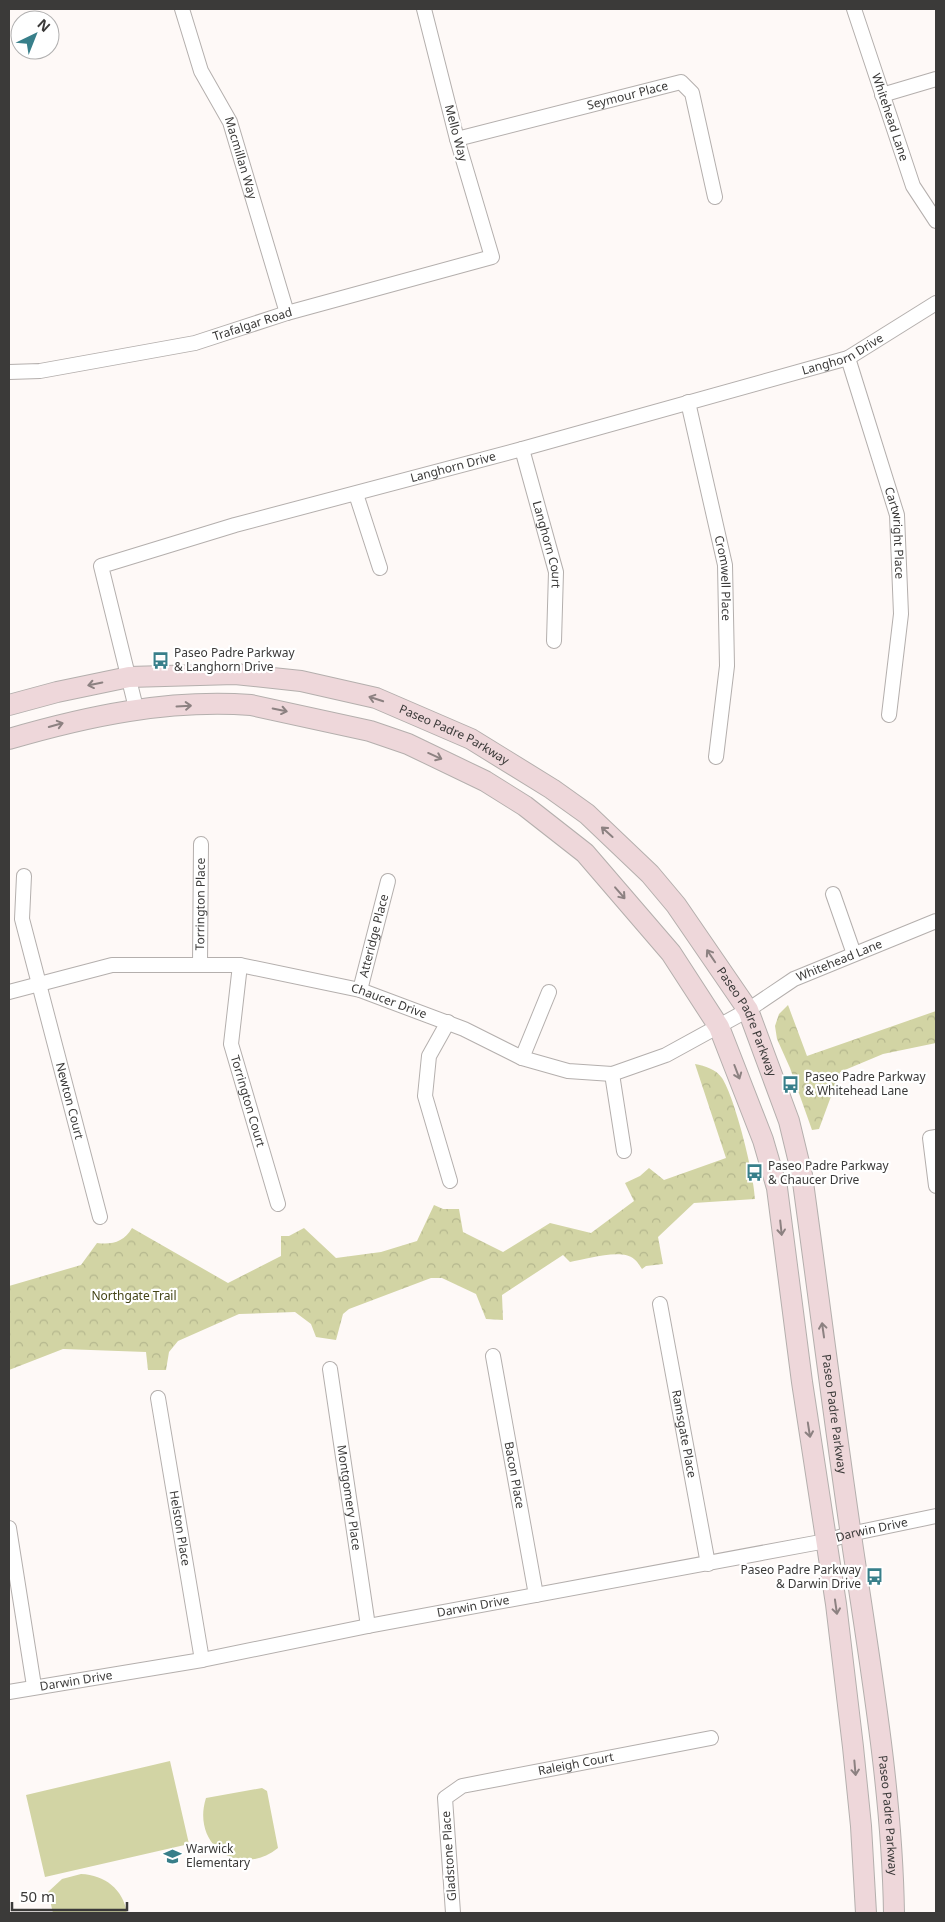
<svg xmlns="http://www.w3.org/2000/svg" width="945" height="1922" font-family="'Noto Sans',sans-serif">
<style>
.forest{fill:url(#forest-crowns)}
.garden{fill:#d2d4a4}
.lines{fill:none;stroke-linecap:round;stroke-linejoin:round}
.minor-casing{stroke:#b4afad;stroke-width:16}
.secondary-casing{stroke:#b4afad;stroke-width:22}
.minor{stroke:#fff;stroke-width:14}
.secondary{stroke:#eed7da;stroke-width:20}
.oneway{stroke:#8c8181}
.labels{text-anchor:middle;stroke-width:4.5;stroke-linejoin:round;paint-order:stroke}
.street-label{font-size:12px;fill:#3b3a39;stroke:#fff}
.poi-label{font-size:12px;fill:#3b3a39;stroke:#fff;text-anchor:start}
.park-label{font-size:12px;fill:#444416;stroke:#fff}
</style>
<defs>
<pattern id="forest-crowns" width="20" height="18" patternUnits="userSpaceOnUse" patternTransform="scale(1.25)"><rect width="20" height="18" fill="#d2d4a4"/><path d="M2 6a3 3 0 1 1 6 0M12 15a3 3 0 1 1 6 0" fill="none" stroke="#b5b78e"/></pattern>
</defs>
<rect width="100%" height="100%" fill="#fef9f7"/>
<path class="forest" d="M788,1005L807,1056L936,1011V1043L883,1054L840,1072L819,1129L812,1130L790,1068L777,1039L775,1026L779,1014Z
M695,1064C705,1066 716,1069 722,1078C735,1098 754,1174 755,1199L694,1203L658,1237L663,1264L646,1266L642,1269C640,1266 637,1261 634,1259C622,1248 586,1259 570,1262L563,1255L502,1295L503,1320L486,1319L476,1294L442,1278H431L349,1309L343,1314L336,1340L316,1337L311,1324L295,1312L239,1314L178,1341L169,1352L166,1370H148L146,1352L63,1349L9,1370V1286L81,1265L97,1243C112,1245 124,1242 132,1228L228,1283L281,1256V1236H289L304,1228L336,1258L381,1252L417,1241L434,1205L443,1209H459L463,1232L503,1252L550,1223L591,1233L634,1201L625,1183L640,1176L649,1168L664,1180L726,1158Z"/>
<path class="garden" d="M170,1761L189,1844L45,1877L26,1795Z
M262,1788L267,1791L278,1848C239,1879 191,1845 206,1798Z
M81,1874C105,1875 123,1889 127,1913H53L48,1892L62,1879Z"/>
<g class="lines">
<defs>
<g id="minor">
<path id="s1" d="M182,9L201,71L230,122L287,313"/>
<path id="s2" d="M854,9L913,186L936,221"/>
<path d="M882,95L936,79"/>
<path id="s3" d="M457,139L681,82L692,93L715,197"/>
<path id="s4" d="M848,358L897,515L901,614L889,715"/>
<path id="s5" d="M9,372L40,371L195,343L287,313L492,257L457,139L424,9"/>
<path id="s6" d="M688,402L725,565L727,666L716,757"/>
<path id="s7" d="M522,449L556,572L554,641"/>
<path d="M356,494L380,568"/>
<path id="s8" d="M136,708L101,566L235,525L522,449L848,358L936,303"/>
<path id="s9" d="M24,876L22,919L100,1217"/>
<path d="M833,894L854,954"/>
<path id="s10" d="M200,964L201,844"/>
<path id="s11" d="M240,965L231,1044L278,1204"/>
<path id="s12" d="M360,990L388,881"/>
<path id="s13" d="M9,992L112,965H240L360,990L464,1029L522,1058L568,1071L612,1074L666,1055L748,1010L794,979L936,921"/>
<path d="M448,1022L429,1056L425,1096L450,1181"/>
<path d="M522,1058L549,992"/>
<path d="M612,1074L624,1151"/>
<path d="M936,1137L930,1138L936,1186"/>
<path id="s14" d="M660,1304L708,1564"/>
<path id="s15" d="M493,1356L536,1595"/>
<path id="s16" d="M330,1369L368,1626"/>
<path id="s17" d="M158,1398L202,1660"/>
<path d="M9,1528L34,1686"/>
<path id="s18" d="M9,1692L202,1660L368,1626L826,1541L850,1534L936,1516"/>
<path id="s19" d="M453,1913L445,1798L462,1786L711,1738"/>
</g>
<g id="secondary">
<path id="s20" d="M9,705L57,692L129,677L235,674L301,681L376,698L471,739L552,789L587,814L650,874L676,905L748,1010L789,1121L802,1175C819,1298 834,1420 852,1542C870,1665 892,1789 894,1913"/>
<path d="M9,739C88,716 168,699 251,705L370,731L408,744L485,781L525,806L585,853L671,953L719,1027L763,1140L777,1188L802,1382L836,1604L853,1747L861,1826L866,1913"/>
</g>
</defs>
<use href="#minor" class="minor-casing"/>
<use href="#secondary" class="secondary-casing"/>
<use href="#minor" class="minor"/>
<use href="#secondary" class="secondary"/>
</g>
<defs><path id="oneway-shaft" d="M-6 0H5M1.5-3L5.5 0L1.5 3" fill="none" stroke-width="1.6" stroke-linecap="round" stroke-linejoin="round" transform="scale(1.25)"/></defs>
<g class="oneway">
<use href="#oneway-shaft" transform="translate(95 684) rotate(168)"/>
<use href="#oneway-shaft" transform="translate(376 699) rotate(-162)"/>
<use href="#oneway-shaft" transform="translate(184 706) rotate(-3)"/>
<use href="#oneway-shaft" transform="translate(280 710) rotate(12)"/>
<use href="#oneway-shaft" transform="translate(56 725) rotate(-16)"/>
<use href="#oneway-shaft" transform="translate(435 756) rotate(24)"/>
<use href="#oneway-shaft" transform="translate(607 832) rotate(-138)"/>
<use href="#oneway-shaft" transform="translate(620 893) rotate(49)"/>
<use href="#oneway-shaft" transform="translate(711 956) rotate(-124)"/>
<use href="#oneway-shaft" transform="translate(737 1072) rotate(69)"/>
<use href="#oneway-shaft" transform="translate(781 1228) rotate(84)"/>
<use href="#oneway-shaft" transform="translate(823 1330) rotate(-98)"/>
<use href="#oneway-shaft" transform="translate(809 1430) rotate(81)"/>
<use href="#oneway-shaft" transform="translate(836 1607) rotate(82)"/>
<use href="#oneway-shaft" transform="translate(855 1768) rotate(85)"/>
</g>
<defs>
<symbol id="bus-bare" viewBox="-9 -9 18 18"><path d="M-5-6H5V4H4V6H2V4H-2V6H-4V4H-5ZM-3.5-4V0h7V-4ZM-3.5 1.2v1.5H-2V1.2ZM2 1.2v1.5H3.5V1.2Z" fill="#387f8a" stroke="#fff" stroke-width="2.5" paint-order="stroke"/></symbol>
<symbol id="school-bare" viewBox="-9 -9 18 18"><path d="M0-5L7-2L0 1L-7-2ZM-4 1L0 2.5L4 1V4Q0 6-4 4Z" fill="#387f8a" stroke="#fff" stroke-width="2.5" paint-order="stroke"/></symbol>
</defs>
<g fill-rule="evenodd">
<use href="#bus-bare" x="148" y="648" width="25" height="25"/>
<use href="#bus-bare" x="778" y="1072" width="25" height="25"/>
<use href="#bus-bare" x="742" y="1160" width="25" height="25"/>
<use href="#bus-bare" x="862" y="1564" width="25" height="25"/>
<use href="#school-bare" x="160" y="1844" width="25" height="25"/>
</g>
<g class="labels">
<g class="street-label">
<text dy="4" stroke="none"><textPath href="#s3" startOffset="176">Seymour Place</textPath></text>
<text dy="4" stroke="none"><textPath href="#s2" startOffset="114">Whitehead Lane</textPath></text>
<text transform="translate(456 133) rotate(75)" y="4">Mello Way</text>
<text dy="4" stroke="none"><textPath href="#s1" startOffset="161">Macmillan Way</textPath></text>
<text dy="4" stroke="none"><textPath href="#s5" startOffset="249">Trafalgar Road</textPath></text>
<text dy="4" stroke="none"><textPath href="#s8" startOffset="918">Langhorn Drive</textPath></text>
<text dy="4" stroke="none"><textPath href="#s8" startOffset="512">Langhorn Drive</textPath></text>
<text dy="4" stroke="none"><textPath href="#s4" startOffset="182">Cartwright Place</textPath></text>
<text dy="4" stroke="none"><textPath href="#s7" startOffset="99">Langhorn Court</textPath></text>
<text dy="4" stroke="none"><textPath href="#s6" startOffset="180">Cromwell Place</textPath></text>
<text dy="4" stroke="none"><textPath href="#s20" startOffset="459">Paseo Padre Parkway</textPath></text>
<text dy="4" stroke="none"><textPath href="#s10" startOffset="60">Torrington Place</textPath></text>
<text dy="4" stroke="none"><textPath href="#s12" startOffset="56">Atteridge Place</textPath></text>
<text dy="4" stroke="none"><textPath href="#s13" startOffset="880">Whitehead Lane</textPath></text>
<text dy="4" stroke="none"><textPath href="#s13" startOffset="388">Chaucer Drive</textPath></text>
<text dy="4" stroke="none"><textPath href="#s20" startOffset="879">Paseo Padre Parkway</textPath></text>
<text dy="4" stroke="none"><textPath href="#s11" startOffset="139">Torrington Court</textPath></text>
<text dy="4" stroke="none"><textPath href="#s9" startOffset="231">Newton Court</textPath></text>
<text dy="4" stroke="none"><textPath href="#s20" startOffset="1284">Paseo Padre Parkway</textPath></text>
<text dy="4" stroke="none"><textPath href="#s14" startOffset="132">Ramsgate Place</textPath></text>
<text dy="4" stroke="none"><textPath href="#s15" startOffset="121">Bacon Place</textPath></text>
<text dy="4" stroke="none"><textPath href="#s16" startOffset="130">Montgomery Place</textPath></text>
<text dy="4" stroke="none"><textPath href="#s17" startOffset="132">Helston Place</textPath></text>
<text dy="4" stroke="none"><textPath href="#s18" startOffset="878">Darwin Drive</textPath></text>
<text dy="4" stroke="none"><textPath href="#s18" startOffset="472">Darwin Drive</textPath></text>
<text dy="4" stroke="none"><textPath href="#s18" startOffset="68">Darwin Drive</textPath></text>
<text dy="4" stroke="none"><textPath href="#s19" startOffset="252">Raleigh Court</textPath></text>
<text dy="4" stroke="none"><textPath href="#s20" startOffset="1689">Paseo Padre Parkway</textPath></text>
<text transform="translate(449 1856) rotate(-94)" y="4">Gladstone Place</text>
</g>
<g class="poi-label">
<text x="174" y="657">Paseo Padre Parkway<tspan x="174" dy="14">&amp; Langhorn Drive</tspan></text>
<text x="805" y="1081">Paseo Padre Parkway<tspan x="805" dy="14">&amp; Whitehead Lane</tspan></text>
<text x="768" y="1170">Paseo Padre Parkway<tspan x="768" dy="14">&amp; Chaucer Drive</tspan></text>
<text x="861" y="1574" text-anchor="end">Paseo Padre Parkway<tspan x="861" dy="14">&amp; Darwin Drive</tspan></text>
<text x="186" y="1853">Warwick<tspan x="186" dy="14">Elementary</tspan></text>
</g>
<g class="park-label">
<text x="134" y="1300">Northgate Trail</text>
</g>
</g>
<rect width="945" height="1922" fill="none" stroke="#3b3a39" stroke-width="20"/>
<g transform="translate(35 35) rotate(43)"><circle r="24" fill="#ffffff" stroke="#b1b0b0"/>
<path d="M0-4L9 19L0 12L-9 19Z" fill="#387f8a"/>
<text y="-8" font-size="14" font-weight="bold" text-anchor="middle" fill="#3b3a39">N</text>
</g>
<path d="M12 1902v8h115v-8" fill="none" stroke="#3b3a39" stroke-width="2.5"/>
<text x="20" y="1902" font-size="15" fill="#3b3a39" stroke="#ffffff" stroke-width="4" paint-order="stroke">50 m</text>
</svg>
